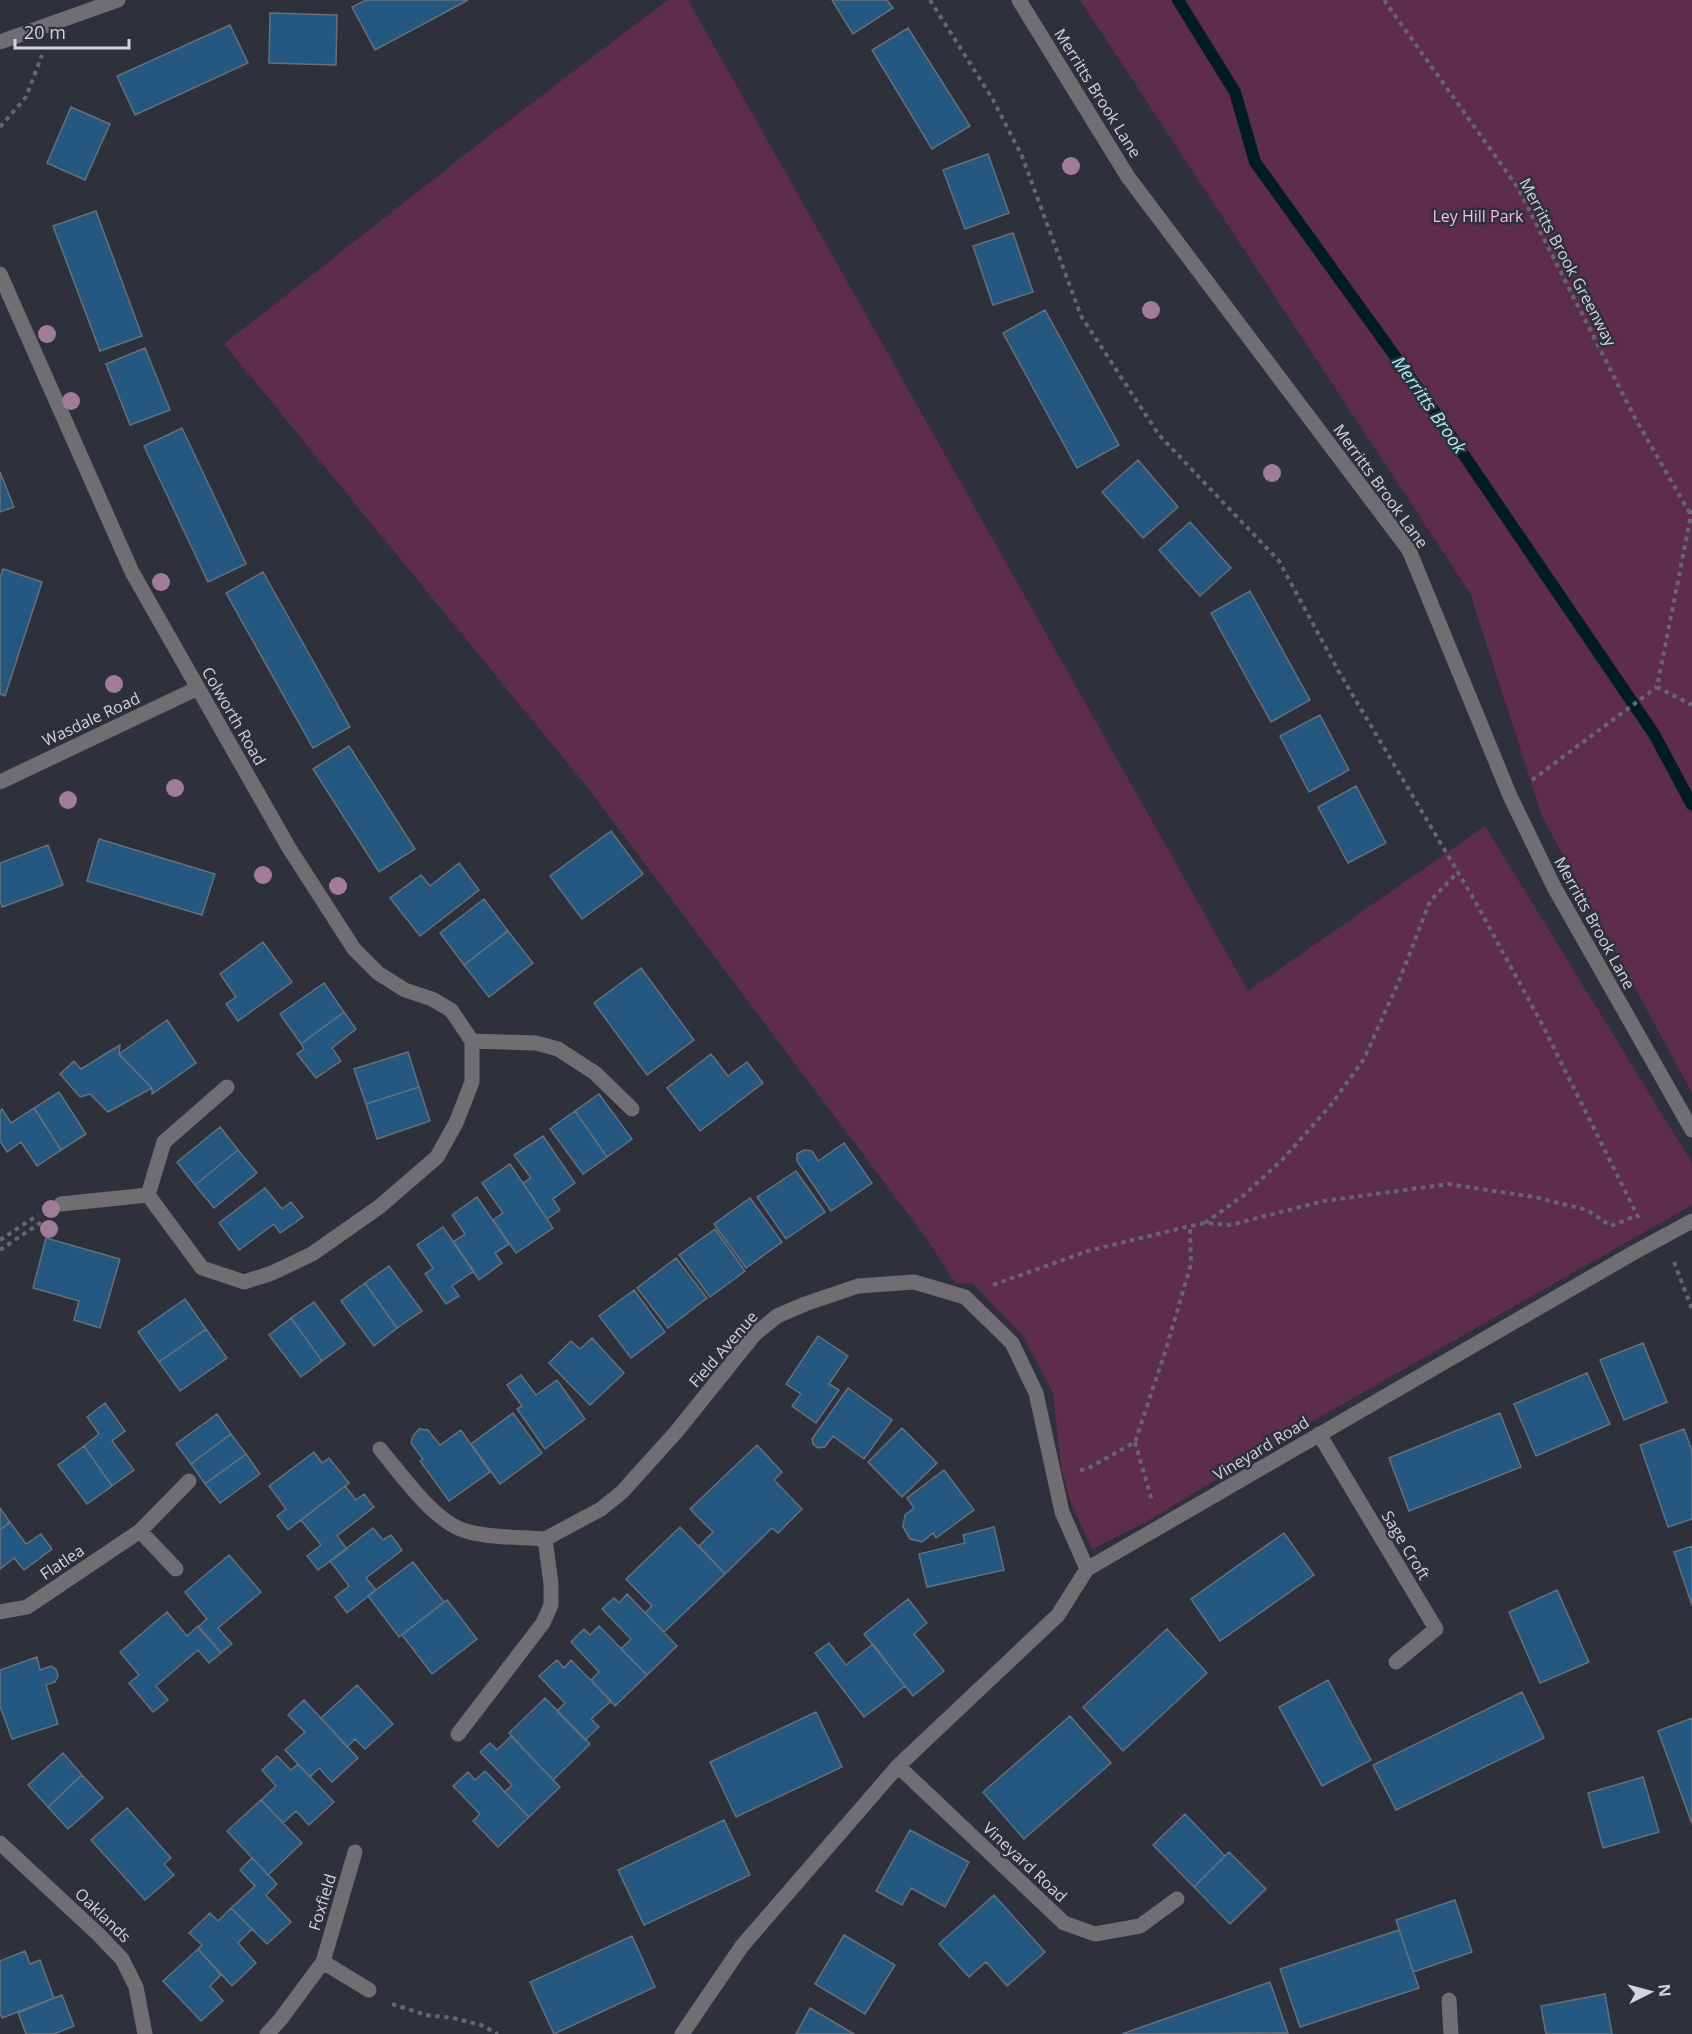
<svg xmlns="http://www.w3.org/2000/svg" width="1692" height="2034" font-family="'Open Sans',sans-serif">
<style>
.green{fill:#5e2d4b}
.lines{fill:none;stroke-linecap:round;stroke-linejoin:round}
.stream{stroke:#021c21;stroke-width:12}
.building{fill:#255880;stroke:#65707a;stroke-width:1.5}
.path{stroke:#646670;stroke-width:4;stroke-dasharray:4.5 4.5;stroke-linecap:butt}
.minor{stroke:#706d73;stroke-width:15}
.tree{fill:#a07c97}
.labels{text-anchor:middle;stroke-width:5;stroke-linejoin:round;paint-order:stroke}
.street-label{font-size:16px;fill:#d2d4db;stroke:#2e303c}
.park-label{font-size:16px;fill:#febae1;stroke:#2e303c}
.water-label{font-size:18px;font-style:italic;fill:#aaedfb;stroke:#2e303c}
</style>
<rect width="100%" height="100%" fill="#2e303c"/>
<path class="green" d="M668,0H688L1248,991L1485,826L1692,1163V1205L1313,1421L1146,1522L1092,1549L1070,1501L1061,1466L1053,1393L1023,1336L972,1283L956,1284L924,1235L588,788L224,344L486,138Z
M1080,0H1692V1093L1542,816L1470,593Z"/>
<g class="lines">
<path class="stream" d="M1178,0L1235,92L1255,162L1423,395L1654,734L1692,805"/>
</g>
<path class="building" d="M366,0H468L375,50L352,7Z
M832,0H887L893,8L853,34Z
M270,13L337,15L336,65L269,63Z
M230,25L248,63L135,115L117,76Z
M908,28L970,126L932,149L872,50Z
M71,107L110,124L85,180L47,163Z
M988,154L1009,213L965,229L943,170Z
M96,211L142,336L100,351L53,226Z
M1013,233L1033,292L993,305L973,246Z
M1045,310L1119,445L1077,468L1003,333Z
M145,348L170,410L130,425L106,364Z
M182,428L246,564L208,582L144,446Z
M1138,460L1178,507L1143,538L1102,492Z
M0,472L14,507L0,512Z
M1190,522L1231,568L1200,596L1159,550Z
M3,569L42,582L5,696L0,694V578Z
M263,572L350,727L313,748L226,593Z
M1250,591L1310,700L1271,722L1211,613Z
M1320,715L1349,770L1309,792L1280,736Z
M349,746L415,849L379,872L313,769Z
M1356,786L1386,843L1348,863L1318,807Z
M611,831L643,874L582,919L550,876Z
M99,839L215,874L202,915L87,881Z
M48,845L63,885L2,907L0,901V863Z
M459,863L479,890L420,936L390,898L421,875L430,886Z
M484,899L508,931L464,965L440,933Z
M508,931L533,963L489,997L464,965Z
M263,942L292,982L238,1021L226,1004L236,997L220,974Z
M641,968L694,1040L647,1075L594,1003Z
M324,983L344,1012L301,1044L280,1014Z
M344,1012L356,1029L332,1048L341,1061L316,1078L297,1054L304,1049L301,1044Z
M167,1020L196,1063L152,1094V1088L119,1054Z
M120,1045L119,1054L152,1088L108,1112L90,1094L80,1097L60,1074L74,1061L81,1069Z
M408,1052L419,1087L366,1104L354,1069Z
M711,1054L728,1076L747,1062L763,1083L700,1131L667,1088Z
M419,1087L430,1121L377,1139L366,1104Z
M59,1092L86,1134L61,1150L34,1108Z
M599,1094L632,1139L607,1157L575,1111Z
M34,1108L61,1150L37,1166L21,1142L7,1152L0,1141V1111L2,1109L11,1123Z
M575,1111L607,1157L583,1174L550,1129Z
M220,1127L238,1150L195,1185L177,1162Z
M543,1136L575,1183L553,1199L560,1210L547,1219L523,1183L531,1178L514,1155Z
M844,1143L872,1183L831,1211L797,1161V1154L804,1150L812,1151L818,1161Z
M238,1150L257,1173L214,1208L195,1185Z
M510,1164L553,1228L516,1253L493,1220L503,1213L482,1183Z
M796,1171L825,1212L786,1239L757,1197Z
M265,1188L282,1209L291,1202L303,1217L280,1233L274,1224L239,1250L219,1223Z
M477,1197L509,1244L495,1253L502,1263L479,1280L453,1242L465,1234L452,1215Z
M750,1198L782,1242L746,1268L714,1224Z
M443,1227L474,1271L452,1286L459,1296L446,1304L425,1274L433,1268L417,1245Z
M715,1229L745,1271L710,1297L679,1255Z
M46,1238L120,1259L100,1328L74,1320L79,1301L33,1288Z
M676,1258L707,1298L668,1328L637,1288Z
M389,1266L422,1311L397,1328L365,1283Z
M365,1283L397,1328L374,1346L341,1301Z
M634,1290L665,1332L631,1358L599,1316Z
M185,1299L206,1329L159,1362L138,1332Z
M314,1302L345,1344L322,1361L291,1318Z
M291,1318L322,1361L301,1377L269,1335Z
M206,1329L227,1358L180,1391L159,1362Z
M818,1336L848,1356L829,1384L839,1390L816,1423L792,1406L801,1394L786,1384Z
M592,1338L624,1373L590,1405L549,1363L571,1341L580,1349Z
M1643,1343L1667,1402L1624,1420L1600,1360Z
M1587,1373L1610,1424L1536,1456L1514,1404Z
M521,1375L536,1395L557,1380L585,1419L545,1449L517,1409L522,1406L507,1385Z
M848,1388L892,1420L864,1459L833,1436L825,1447L818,1448L813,1444L812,1439Z
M105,1403L125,1431L112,1441L134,1470L112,1486L84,1446L99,1434L87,1417Z
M513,1413L542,1453L500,1484L471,1444Z
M1500,1413L1521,1467L1409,1511L1389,1458Z
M217,1414L231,1434L191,1464L176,1444Z
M902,1428L937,1463L902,1497L868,1462Z
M419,1429L428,1430L440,1445L461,1430L490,1472L449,1501L420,1461L423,1459L411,1443L413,1436Z
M1684,1429L1692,1451V1519L1668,1527L1640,1445Z
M231,1434L246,1454L205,1484L191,1464Z
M757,1445L782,1472L774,1480L802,1509L778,1533L772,1528L725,1574L699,1546L713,1532L690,1509Z
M84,1446L112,1486L87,1504L58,1465Z
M314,1452L322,1463L329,1458L349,1483L288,1530L277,1516L286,1509L269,1486Z
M246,1454L260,1474L220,1503L205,1484Z
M944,1470L974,1510L936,1538L933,1533L922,1542L910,1539L903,1527L905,1515L914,1508L907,1498Z
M345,1486L356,1500L364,1494L374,1507L337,1536L347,1549L318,1570L307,1556L321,1545L301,1520Z
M0,1508L10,1522L0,1530Z
M10,1522L26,1544L41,1534L52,1549L24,1570L14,1558L0,1569V1530Z
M680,1527L725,1574L664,1632L645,1613L652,1606L626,1579Z
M994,1527L1004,1570L927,1587L919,1554L965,1543L963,1535Z
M373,1528L383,1540L391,1535L402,1550L366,1578L376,1590L347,1613L335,1597L349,1586L330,1561Z
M1284,1533L1314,1575L1220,1641L1191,1599Z
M1692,1546V1605L1674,1552Z
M229,1555L261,1592L218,1628L232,1644L221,1653L198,1627L207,1619L185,1592Z
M413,1562L444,1602L399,1637L368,1596Z
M1557,1590L1589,1662L1540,1683L1509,1612Z
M627,1594L677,1646L647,1675L621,1649L631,1639L602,1609L614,1598L619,1603Z
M908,1599L927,1623L914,1634L944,1671L913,1696L864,1634Z
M447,1600L477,1639L432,1674L402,1635Z
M167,1612L187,1636L198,1626L221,1653L209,1663L198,1650L156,1686L168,1700L153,1712L129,1683L139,1675L120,1652Z
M599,1626L647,1675L615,1706L591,1680L599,1672L571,1642L584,1629L590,1635Z
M1167,1629L1207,1673L1123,1751L1083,1707Z
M829,1643L846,1665L873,1644L905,1686L864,1717L815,1653Z
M37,1657L40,1670L51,1666L56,1669L58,1676L55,1682L46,1685L58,1724L12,1739L0,1706V1670Z
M557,1660L564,1668L571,1660L611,1701L591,1719L599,1727L585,1740L557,1711L565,1703L539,1676Z
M1328,1680L1371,1760L1322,1786L1279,1707Z
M357,1685L393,1724L365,1749L355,1739L347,1747L321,1718Z
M1522,1692L1544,1738L1396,1810L1373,1765Z
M545,1698L590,1744L553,1780L509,1733Z
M304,1700L358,1758L332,1782L319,1768L310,1777L285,1750L305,1732L288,1715Z
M816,1712L842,1767L736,1817L710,1762Z
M1070,1716L1111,1763L1024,1839L983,1792Z
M1692,1718V1824L1658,1731Z
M511,1736L560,1787L529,1817L505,1792L512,1785L480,1752L490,1743L497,1750Z
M63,1753L82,1775L48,1807L28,1785Z
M277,1756L291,1770L298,1764L334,1802L309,1825L296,1811L283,1823L261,1800L276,1786L262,1770Z
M485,1771L529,1817L498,1847L473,1821L480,1814L453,1786L468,1772L475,1780Z
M82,1775L103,1798L68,1829L48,1807Z
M1643,1777L1659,1832L1603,1848L1588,1793Z
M261,1800L302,1843L268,1875L227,1831Z
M127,1808L171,1858L164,1864L174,1875L145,1900L91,1840Z
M1185,1814L1225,1856L1194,1887L1153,1845Z
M724,1820L750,1875L644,1925L618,1870Z
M910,1830L969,1862L945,1907L911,1888L902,1905L876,1891Z
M1229,1852L1266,1889L1230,1924L1194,1887Z
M252,1858L277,1884L266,1895L291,1922L267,1944L231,1908L255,1886L240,1870Z
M994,1895L1045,1952L1007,1986L986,1962L969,1977L939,1944Z
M1455,1900L1472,1952L1413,1972L1396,1920Z
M231,1908L252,1929L238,1943L256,1963L232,1986L198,1949L202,1945L189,1933L210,1913L218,1921Z
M1399,1930L1419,1988L1300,2027L1280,1969Z
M844,1935L895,1965L865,2014L815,1984Z
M632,1936L655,1987L554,2034L530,1982Z
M198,1949L221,1975L210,1986L223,2001L201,2021L163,1981Z
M25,1951L30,1964L40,1960L54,1998L2,2018L0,2013V1961Z
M1270,1982L1288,2033L1122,2034Z
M1605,1994L1612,2034H1546L1541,2006Z
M62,1995L74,2026L54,2034H26L18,2013Z
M810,2008L854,2034H796Z"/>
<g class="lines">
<path class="path" d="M930,0L992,98L1022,156L1081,316L1159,435L1279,561L1339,672L1475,901L1543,1026L1639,1219
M1384,0L1518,188L1635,418L1692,517
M0,127L26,97L42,55
M1692,510L1657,687L1692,705
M1532,780L1657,687
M1205,1223L1244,1195L1282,1160L1330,1106L1364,1059L1399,981L1430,901L1458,872
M0,1240L38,1215
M0,1250L43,1221
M1674,1262L1692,1309
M993,1285L1088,1251L1190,1226L1205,1223L1230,1225L1324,1201L1448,1184L1534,1197L1587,1210L1611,1226L1638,1215
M1135,1442L1152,1501
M1080,1470L1087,1469L1135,1442L1166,1349L1191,1264L1190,1226
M392,2004L426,2015L453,2018L481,2025L498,2034"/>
<path class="minor" d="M1019,0L1128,177L1409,550L1510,796L1554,887L1692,1130
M0,42L118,0
M0,274L132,572L289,848L354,949L378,973L405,990L432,999L451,1010L472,1041L536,1043L558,1049L595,1073L632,1109
M0,782L198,688
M148,1195L164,1142L227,1087
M61,1204L148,1195L202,1268L244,1282L272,1273L312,1254L379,1207L437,1157L456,1123L472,1082V1041
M1319,1434L1436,1629L1396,1662
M380,1449C402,1475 434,1522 466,1531C489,1538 521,1537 545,1539
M140,1531L176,1569
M0,1612L27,1607L140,1531L189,1481
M458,1734L543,1623L551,1605V1584L545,1539L601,1509L622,1492L677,1431L754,1335L777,1316L805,1304L858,1286L914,1282L965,1297L1012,1343L1036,1393L1062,1512L1087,1569
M898,1766L1064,1923L1095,1934L1140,1926L1177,1899
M0,1843L98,1934L122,1959L136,1987L145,2034
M323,1962L355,1852
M1449,2000L1451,2034
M267,2034L280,2020L323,1962L369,1990
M682,2034L742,1946L898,1766L1058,1615L1087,1569L1633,1253L1692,1221"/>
</g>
<g class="tree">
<circle cx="1071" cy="166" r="9"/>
<circle cx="1151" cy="310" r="9"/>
<circle cx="47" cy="334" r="9"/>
<circle cx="71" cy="401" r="9"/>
<circle cx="1272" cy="473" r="9"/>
<circle cx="161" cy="582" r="9"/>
<circle cx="114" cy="684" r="9"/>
<circle cx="175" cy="788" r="9"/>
<circle cx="68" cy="800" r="9"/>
<circle cx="263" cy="875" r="9"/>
<circle cx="338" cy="886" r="9"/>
<circle cx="51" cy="1209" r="9"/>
<circle cx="49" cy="1229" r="9"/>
</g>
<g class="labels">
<g class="street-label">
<text transform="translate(1098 93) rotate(58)" y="6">Merritts Brook Lane</text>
<text transform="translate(1568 262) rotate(62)" y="6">Merritts Brook Greenway</text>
<text transform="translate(1381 486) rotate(54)" y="6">Merritts Brook Lane</text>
<text transform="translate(234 716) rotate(60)" y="6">Colworth Road</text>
<text transform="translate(91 719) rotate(-25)" y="6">Wasdale Road</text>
<text transform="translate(1595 923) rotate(61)" y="6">Merritts Brook Lane</text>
<text transform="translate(723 1349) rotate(-49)" y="6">Field Avenue</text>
<text transform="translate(1261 1448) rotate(-31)" y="6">Vineyard Road</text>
<text transform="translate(1406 1545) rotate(59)" y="6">Sage Croft</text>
<text transform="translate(62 1562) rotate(-34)" y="6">Flatlea</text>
<text transform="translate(1025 1862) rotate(43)" y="6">Vineyard Road</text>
<text transform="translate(322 1902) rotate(-73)" y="6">Foxfield</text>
<text transform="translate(103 1915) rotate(44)" y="6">Oaklands</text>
</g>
<g class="park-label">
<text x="1478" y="222">Ley Hill Park</text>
</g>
<g class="water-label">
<text transform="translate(1429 405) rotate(55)" y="6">Merritts Brook</text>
</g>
</g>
<g transform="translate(1650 1992) rotate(84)" stroke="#2e303c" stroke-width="4.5" paint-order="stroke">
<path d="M0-4.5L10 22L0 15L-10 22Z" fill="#d2d4db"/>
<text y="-9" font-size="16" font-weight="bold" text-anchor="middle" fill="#d2d4db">N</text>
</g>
<path d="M15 39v9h114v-9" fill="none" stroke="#d2d4db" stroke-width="3"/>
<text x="24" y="39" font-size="18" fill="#d2d4db" stroke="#2e303c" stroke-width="4.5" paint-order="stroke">20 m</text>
</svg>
